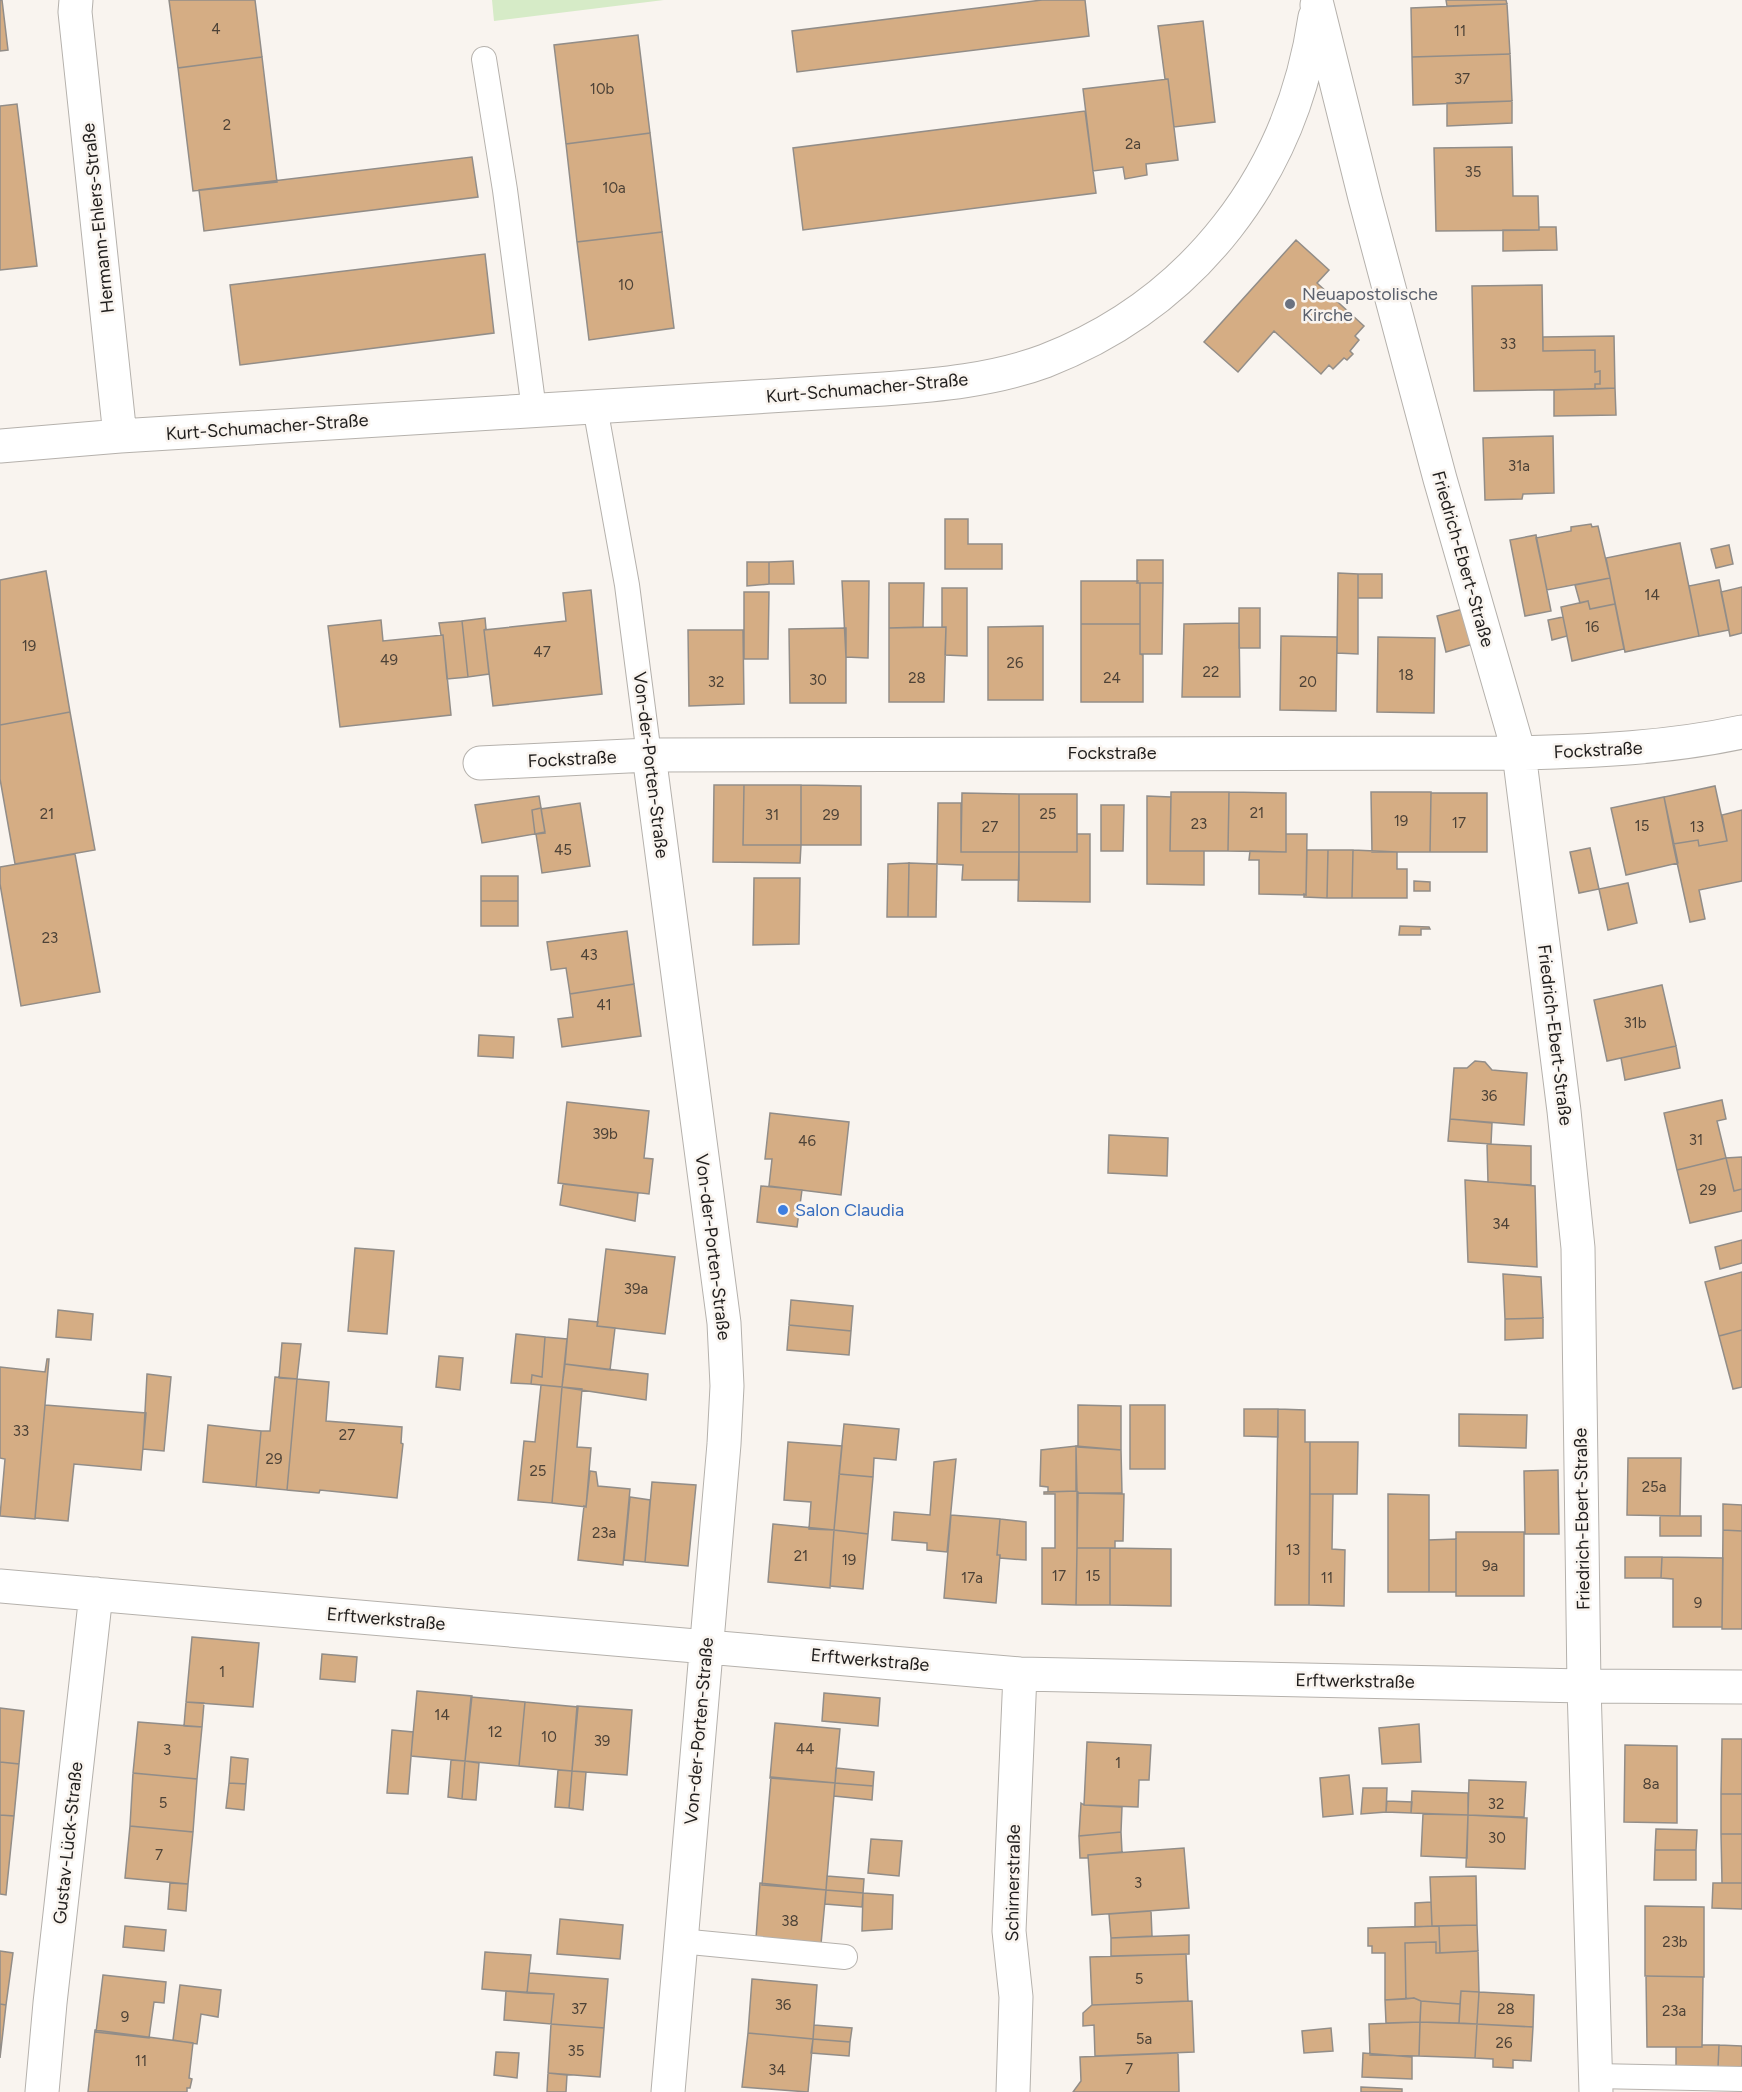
<svg xmlns="http://www.w3.org/2000/svg" width="1742" height="2092" font-family="Figtree,sans-serif">
<style>
.green{fill:#d6ebc7}
.building{fill:#d5ad84;stroke:#928d88;stroke-width:1.5}
.lines{fill:none;stroke-linecap:round;stroke-linejoin:round}
.service-casing{stroke:#b5b1ac;stroke-width:26}
.minor-casing{stroke:#b5b1ac;stroke-width:35}
.service{stroke:#fff;stroke-width:24}
.minor{stroke:#fff;stroke-width:33}
.worship-dot{fill:#6b7280;stroke:#f9f4ef;stroke-width:2}
.shop-dot{fill:#3f7fe0;stroke:#f9f4ef;stroke-width:2}
.labels{text-anchor:middle;stroke-width:5;stroke-linejoin:round;paint-order:stroke}
.number-label{font-size:15px;fill:#4d4237}
.street-label{font-size:18px;fill:#201e1d;stroke:#f9f4ef}
.worship-label{font-size:18px;fill:#5b616d;stroke:#f9f4ef;text-anchor:start}
.shop-label{font-size:18px;fill:#366cbe;stroke:#f9f4ef;text-anchor:start}
</style>
<rect width="100%" height="100%" fill="#f9f4ef"/>
<path class="green" d="M492,0H664L494,21Z"/>
<path class="building" d="M0,0H2L8,50L0,51Z
M169,0H255L262,57L178,68Z
M1042,0H1085L1089,36L797,72L792,31Z
M1446,0H1506L1507,4L1447,6Z
M1507,4L1510,54L1412,57L1411,8Z
M1203,21L1215,122L1174,127L1168,79H1165L1158,26Z
M638,35L650,133L566,144L554,45Z
M1510,54L1512,101L1413,105L1412,57Z
M262,57L277,182L193,191L178,68Z
M1168,79L1178,160L1146,164L1147,175L1125,179L1123,167L1093,171L1083,89Z
M1512,101V123L1447,126V103Z
M17,104L37,266L0,270V106Z
M1085,111L1096,193L803,230L793,148Z
M650,133L662,232L577,242L566,144Z
M1512,147L1513,196H1538L1539,230L1436,231L1434,148Z
M472,157L478,197L204,231L199,190Z
M1539,227H1556L1557,250L1503,251V230H1539Z
M662,232L674,328L589,340L577,242Z
M1296,240L1329,270L1317,283L1364,326L1355,336L1359,340L1350,351L1353,354L1347,360L1344,358L1333,369L1329,365L1321,374L1274,331L1238,372L1204,342Z
M485,254L494,333L240,365L230,285Z
M1542,285L1543,351L1595,350V372L1600,371V384H1595V389L1474,391L1472,286Z
M1614,336L1615,388L1595,389V384H1600V371L1595,372V350L1543,351V337Z
M1615,388L1616,415L1554,416V390Z
M1553,436L1554,493L1523,494L1522,499L1485,500L1483,438Z
M945,519H968V544H1002V569H945Z
M1591,524L1592,527L1598,526L1610,578L1547,590L1536,538L1571,531V527Z
M1536,535L1551,611L1525,616L1510,540Z
M1680,543L1699,636L1625,652L1606,558Z
M1729,545L1733,564L1716,568L1711,549Z
M1137,560H1163V583H1137Z
M793,561L794,584H769V562Z
M747,562H769V584L747,586Z
M46,571L70,712L0,725V580Z
M1338,573L1358,574V654L1337,653Z
M1358,574H1382V598H1358Z
M1610,578L1615,604L1590,609L1588,601L1580,603L1575,585Z
M1719,580L1729,630L1699,636L1689,586Z
M842,581H869L868,658L846,657Z
M1081,581H1138L1137,583H1140V624H1081Z
M889,583H924L923,627L889,628Z
M1140,583H1163L1162,654H1140Z
M1742,587V633L1730,636L1721,592Z
M942,588H967V656L945,655L946,627H942Z
M591,590L602,694L493,706L484,630L566,621L563,593Z
M744,592H769L768,659H744Z
M1588,601L1590,609L1615,604L1624,649L1572,661L1561,607Z
M1239,608H1260V648H1239Z
M1463,609L1473,644L1446,652L1437,616Z
M1563,617L1567,636L1552,640L1548,620Z
M485,618L486,629L484,630L489,674L468,677L462,621Z
M381,620L383,641L443,635L451,715L340,727L328,626Z
M462,621L468,677L447,679L443,635H441L439,623Z
M1239,623L1240,697H1182L1184,624Z
M1081,624H1140V654L1143,655V702H1081Z
M1043,626V700H988V627Z
M946,627L944,702H889V628Z
M846,628V703H790L789,629Z
M688,630H743L744,704L689,706Z
M1281,636L1337,637L1336,711L1280,710Z
M1378,637L1435,638L1434,713L1377,712Z
M70,712L95,850L15,864L0,779V725Z
M714,785H744L743,845H801L800,863L713,862Z
M744,785H801V845H743Z
M801,785L861,786V845H801Z
M1715,786L1727,841L1699,846L1698,840L1673,844L1664,797Z
M1171,792H1229L1228,851H1170Z
M1229,792L1286,793V852L1228,851Z
M1371,792H1431L1430,852H1372Z
M962,793L1019,794V852H961Z
M1431,793H1487V852H1430Z
M1019,794H1077V852H1019Z
M539,796L541,808L532,810L535,834L482,843L475,805Z
M1147,796L1171,797L1170,851H1204V885L1147,884Z
M1664,797L1678,863L1626,875L1611,808Z
M580,803L590,866L542,873L536,834L545,833L541,809Z
M938,803H961V852H1019V880H962L963,865L937,864Z
M1101,805H1124L1123,851H1101Z
M541,808L545,832L535,834L532,810Z
M1742,810V881L1699,890L1705,919L1690,922L1673,844L1698,840L1699,846L1727,841L1722,815Z
M1077,834H1090V902L1018,901L1019,852H1077Z
M1286,834H1307L1306,895L1259,894V860H1249L1250,851L1286,852Z
M1590,848L1599,889L1579,893L1570,852Z
M1307,850H1328L1327,898L1304,897V894L1306,895Z
M1328,850H1353L1352,898H1327Z
M1353,850L1397,852V869H1407V898H1352Z
M75,854L100,992L21,1006L0,884V867Z
M909,863L908,917H887L888,864Z
M909,863L937,864L936,917H908Z
M481,876H518V901H481Z
M754,878H800L799,944L753,945Z
M1414,881L1430,882V891H1414Z
M1628,883L1637,923L1608,930L1599,889Z
M481,901H518V926H481Z
M1400,926L1429,927L1430,929H1421V935H1399Z
M627,931L634,984L570,994L566,968L551,970L547,942Z
M634,984L641,1036L562,1047L558,1019L573,1017L570,994Z
M1662,985L1676,1046L1607,1061L1594,1000Z
M479,1035L514,1037L513,1058L478,1056Z
M1676,1046L1680,1068L1625,1080L1621,1058Z
M1475,1061L1485,1062L1492,1070L1527,1073L1524,1125L1450,1119L1454,1068H1467Z
M1722,1100L1726,1119L1717,1121L1726,1158L1677,1170L1664,1113Z
M567,1102L649,1111L644,1158L653,1159L649,1194L558,1183Z
M770,1113L849,1122L841,1195L769,1186L772,1159H765Z
M1450,1119L1492,1123L1491,1144L1448,1141Z
M1109,1135L1168,1138L1167,1176L1108,1173Z
M1487,1144L1531,1146V1185L1488,1182Z
M1742,1157V1189L1734,1191L1726,1158Z
M1726,1158L1734,1191L1742,1189V1211L1690,1223L1677,1170Z
M1465,1180L1535,1186L1537,1267L1468,1262Z
M563,1184L638,1193L635,1221L560,1205Z
M761,1186L802,1190L797,1227L757,1222Z
M1742,1240V1263L1720,1269L1715,1247Z
M355,1248L394,1251L387,1334L348,1331Z
M606,1249L675,1257L665,1334L597,1326Z
M1742,1272V1330L1719,1336L1705,1282Z
M1503,1274L1541,1277L1543,1318L1505,1319Z
M791,1300L853,1306L851,1331L789,1325Z
M58,1310L93,1314L91,1340L56,1337Z
M1543,1318V1338L1505,1340V1319Z
M569,1319L598,1322L597,1326L615,1328L610,1370L565,1364Z
M789,1325L851,1331L849,1355L787,1350Z
M1742,1330V1387L1733,1389L1719,1336Z
M516,1334L545,1337L542,1377L532,1375L531,1384L511,1383Z
M545,1337L567,1339L562,1387L531,1384L532,1375L542,1377Z
M282,1343L301,1344L297,1379L279,1378Z
M439,1356L463,1358L460,1390L436,1387Z
M47,1359H49L35,1519L0,1516L5,1459L0,1458V1367L45,1372Z
M565,1364L648,1374L646,1400L562,1387Z
M147,1374L171,1377L164,1451L143,1449Z
M275,1377L297,1379L287,1490L256,1487L261,1431H270Z
M297,1379L329,1382L326,1421L402,1427L401,1443L403,1444L397,1498L320,1490L319,1493L287,1490Z
M541,1385L562,1387L552,1503L518,1500L524,1441L535,1442Z
M562,1387L582,1389L577,1447L591,1448L586,1507L552,1503Z
M45,1405L146,1413L141,1470L74,1464L68,1521L35,1518Z
M1078,1405L1121,1406V1450L1078,1447Z
M1130,1405H1165V1469H1130Z
M1244,1409H1278V1437L1244,1436Z
M1278,1409L1305,1410V1442H1310L1309,1605H1275Z
M1459,1414L1527,1415L1526,1448L1459,1446Z
M844,1424L899,1429L896,1460L874,1458L873,1477L839,1474Z
M208,1425L261,1431L256,1487L203,1482Z
M788,1442L842,1446L834,1530L809,1529L811,1502L784,1500Z
M1310,1442H1358L1357,1494H1310Z
M1076,1446V1491L1048,1492V1487L1040,1486L1041,1450Z
M1076,1446L1121,1450L1122,1493H1077Z
M1628,1458H1681L1680,1516L1627,1515Z
M956,1459L947,1552L927,1550V1543L892,1540L894,1512L930,1515L934,1462Z
M1558,1470L1559,1534H1525L1524,1471Z
M590,1471L596,1472L598,1486L630,1489L623,1565L578,1560L584,1506L586,1507Z
M839,1474L873,1477L868,1534L834,1530Z
M652,1482L696,1485L688,1566L645,1562Z
M1076,1491L1078,1492L1076,1605L1042,1604V1548H1055V1494H1044V1492Z
M1077,1493L1124,1494L1123,1541H1115V1548H1077Z
M1310,1494H1333L1332,1549L1345,1550L1344,1606L1309,1605Z
M1388,1494L1429,1495V1592H1388Z
M630,1497L650,1500L645,1562L624,1560Z
M1723,1504L1742,1505V1531L1723,1530Z
M951,1515L1000,1519L997,1555H1000L996,1603L944,1598Z
M1660,1516H1701V1536H1660Z
M1000,1519L1026,1522V1560L1000,1558V1555H997Z
M773,1524L834,1530L830,1588L768,1582Z
M834,1530L868,1534L863,1589L830,1586Z
M1723,1530L1742,1531V1629H1722Z
M1456,1532H1524V1596H1456Z
M1456,1539V1592H1429V1540Z
M1077,1548H1110V1605H1076Z
M1110,1548L1171,1549V1606L1110,1605Z
M1625,1557H1662L1661,1578H1625Z
M1662,1557L1723,1558L1722,1627H1673V1579L1661,1578Z
M192,1637L259,1643L253,1707L186,1702Z
M322,1654L357,1657L355,1682L320,1679Z
M417,1691L472,1696L465,1761L411,1756Z
M824,1693L880,1698L878,1726L822,1721Z
M471,1697L525,1702L519,1766L465,1761Z
M186,1702L204,1703L202,1727L184,1726Z
M525,1702L578,1707L572,1771L519,1766Z
M577,1706L632,1710L627,1775L572,1771Z
M0,1708L24,1711L19,1764L0,1762Z
M138,1722L202,1727L197,1779L133,1773Z
M775,1723L840,1729L835,1783L770,1778Z
M1419,1724L1421,1762L1382,1764L1379,1728Z
M392,1730L413,1732L408,1794L387,1793Z
M1722,1739H1742V1794H1721Z
M1087,1742L1151,1745L1149,1780H1139L1138,1807L1084,1805Z
M1625,1745L1677,1746V1823L1624,1822Z
M231,1757L248,1759L246,1784L229,1783Z
M451,1760L465,1761L462,1799L448,1797Z
M465,1761L479,1763L476,1800L462,1799Z
M0,1762L19,1764L14,1816L0,1815Z
M836,1768L874,1772L873,1786L835,1783Z
M558,1770L572,1771L569,1808L555,1807Z
M572,1771L586,1772L583,1810L569,1808Z
M133,1773L197,1779L193,1832L130,1826Z
M1349,1775L1353,1814L1323,1817L1320,1778Z
M771,1777L835,1783L826,1890L762,1885Z
M1469,1780L1526,1782L1524,1817L1468,1815Z
M229,1783L246,1784L244,1810L226,1808Z
M835,1783L873,1786L872,1800L834,1796Z
M1363,1788H1387L1386,1812L1361,1814Z
M1412,1791L1468,1793V1815L1411,1813Z
M1721,1794H1742V1834H1721Z
M1387,1801L1412,1802L1411,1813L1386,1812Z
M1081,1803L1084,1805L1122,1807L1121,1832L1079,1836Z
M1423,1814L1468,1815L1467,1858L1421,1856Z
M0,1815L14,1816L6,1895L0,1894Z
M1468,1815L1527,1818L1525,1869L1466,1867Z
M130,1826L193,1832L188,1884L125,1878Z
M1656,1829L1697,1830L1696,1850H1655Z
M1121,1832L1122,1852L1088,1855V1858H1080L1079,1836Z
M1721,1834H1742V1883H1722Z
M871,1839L902,1841L899,1876L868,1873Z
M1184,1848L1189,1908L1092,1915L1088,1855Z
M1655,1850H1696V1880H1654Z
M827,1876L864,1879L863,1893L826,1890Z
M1476,1876L1477,1925L1432,1926L1430,1877Z
M170,1883L188,1884L186,1911L168,1909Z
M760,1883L826,1890L821,1944L756,1938Z
M1713,1883H1742V1909L1712,1908Z
M826,1890L863,1893L862,1907L825,1904Z
M863,1893L893,1895L892,1929L862,1931Z
M1431,1902L1432,1926L1415,1927V1903Z
M1645,1906L1704,1907V1977L1645,1976Z
M1151,1911L1152,1936L1111,1938L1109,1914Z
M560,1919L623,1925L620,1959L557,1954Z
M1477,1925L1478,1951L1440,1953L1439,1926Z
M125,1926L166,1930L164,1951L123,1947Z
M1439,1926L1440,1953H1436V1942L1405,1943L1406,1999L1385,2000V1953H1372V1946H1368V1928Z
M1189,1935V1954L1111,1956V1938Z
M1436,1942V1953L1478,1951L1479,1992L1461,1991L1460,2004L1421,2001L1414,1998L1406,1999L1405,1943Z
M0,1951L13,1953L6,2005L0,2004Z
M485,1952L531,1955L527,1993L482,1989Z
M1186,1954L1188,2001L1092,2005L1090,1957Z
M529,1973L608,1979L604,2028L551,2024L554,1994L527,1993Z
M103,1975L166,1982L164,2003L154,2002L149,2038L96,2032Z
M1646,1976L1703,1977L1702,2047H1647Z
M752,1979L817,1985L813,2039L748,2033Z
M180,1985L221,1990L218,2017L201,2014L197,2044L173,2040Z
M506,1991L554,1994L551,2024L504,2020Z
M1461,1991L1479,1992L1477,2024L1459,2023Z
M1479,1992L1534,1995L1533,2027L1477,2024Z
M1414,1998L1421,2001L1420,2022L1386,2023L1385,2000Z
M1192,2001L1194,2052L1095,2056L1094,2025L1083,2026V2013L1092,2005Z
M1421,2001L1460,2004L1459,2023L1420,2022Z
M0,2004L6,2005L0,2058Z
M1420,2022L1477,2024L1475,2058L1419,2056Z
M1420,2022L1419,2056L1370,2055L1369,2024Z
M551,2024L604,2028L600,2077L548,2073Z
M1477,2024L1533,2027L1531,2061L1513,2060V2068L1493,2067V2059L1475,2058Z
M814,2025L852,2028L850,2042L813,2039Z
M1331,2028L1333,2051L1304,2053L1302,2031Z
M95,2030L193,2043L189,2078L192,2079L190,2088H187V2092H88Z
M748,2033L813,2039L808,2092L742,2087Z
M813,2039L850,2042L849,2056L811,2053Z
M1702,2045H1719L1718,2068L1676,2067V2047H1702Z
M1719,2045L1742,2046V2069L1718,2068Z
M496,2052L519,2053L517,2078L494,2075Z
M1178,2053L1179,2092H1073L1081,2081L1080,2057Z
M1363,2053L1412,2057V2079L1362,2077Z
M548,2073L567,2075L566,2092H547Z
M1361,2087L1402,2089V2092H1361Z"/>
<g class="lines">
<defs>
<path id="service" d="M484,59L505,190L534,410
M595,407L627,585L649,755
M680,1941L845,1957
M1595,2076L1742,2079"/>
<path id="minor" d="M76,0L75,12L120,436
M1317,5L1365,198L1440,479L1519,753L1564,1111L1578,1248L1584,1686L1596,2092
M0,446L120,436L884,389C938,385 994,380 1045,361C1194,303 1292,175 1315,17
M649,755L724,1323L727,1386L724,1444L668,2092
M480,763L649,755L1519,753C1595,751 1668,748 1742,732
M0,1586L1020,1674L1584,1686L1742,1687
M42,2092L50,2003L96,1594
M1013,2092L1016,1997L1009,1931L1020,1674"/>
</defs>
<use href="#service" class="service-casing"/>
<use href="#minor" class="minor-casing"/>
<use href="#service" class="service"/>
<use href="#minor" class="minor"/>
</g>
<circle class="worship-dot" cx="1290" cy="304" r="6"/>
<circle class="shop-dot" cx="783" cy="1210" r="6"/>
<g class="labels">
<g class="number-label">
<text x="216" y="34">4</text>
<text x="1460" y="36">11</text>
<text x="1462" y="84">37</text>
<text x="602" y="94">10b</text>
<text x="227" y="130">2</text>
<text x="1133" y="149">2a</text>
<text x="1473" y="177">35</text>
<text x="614" y="193">10a</text>
<text x="626" y="290">10</text>
<text x="1508" y="349">33</text>
<text x="1519" y="471">31a</text>
<text x="1652" y="600">14</text>
<text x="1592" y="632">16</text>
<text x="29" y="651">19</text>
<text x="542" y="657">47</text>
<text x="389" y="665">49</text>
<text x="1015" y="668">26</text>
<text x="1211" y="677">22</text>
<text x="1406" y="680">18</text>
<text x="917" y="683">28</text>
<text x="1112" y="683">24</text>
<text x="818" y="685">30</text>
<text x="716" y="687">32</text>
<text x="1308" y="687">20</text>
<text x="1257" y="818">21</text>
<text x="47" y="819">21</text>
<text x="1048" y="819">25</text>
<text x="772" y="820">31</text>
<text x="831" y="820">29</text>
<text x="1401" y="826">19</text>
<text x="1459" y="828">17</text>
<text x="1199" y="829">23</text>
<text x="1642" y="831">15</text>
<text x="990" y="832">27</text>
<text x="1697" y="832">13</text>
<text x="563" y="855">45</text>
<text x="50" y="943">23</text>
<text x="589" y="960">43</text>
<text x="604" y="1010">41</text>
<text x="1635" y="1028">31b</text>
<text x="1489" y="1101">36</text>
<text x="605" y="1139">39b</text>
<text x="1696" y="1145">31</text>
<text x="807" y="1146">46</text>
<text x="1708" y="1195">29</text>
<text x="1501" y="1229">34</text>
<text x="636" y="1294">39a</text>
<text x="21" y="1436">33</text>
<text x="347" y="1440">27</text>
<text x="274" y="1464">29</text>
<text x="538" y="1476">25</text>
<text x="1654" y="1492">25a</text>
<text x="604" y="1538">23a</text>
<text x="1293" y="1555">13</text>
<text x="801" y="1561">21</text>
<text x="849" y="1565">19</text>
<text x="1490" y="1571">9a</text>
<text x="1059" y="1581">17</text>
<text x="1093" y="1581">15</text>
<text x="972" y="1583">17a</text>
<text x="1327" y="1583">11</text>
<text x="1698" y="1608">9</text>
<text x="222" y="1677">1</text>
<text x="442" y="1720">14</text>
<text x="495" y="1737">12</text>
<text x="549" y="1742">10</text>
<text x="602" y="1746">39</text>
<text x="805" y="1754">44</text>
<text x="167" y="1755">3</text>
<text x="1118" y="1768">1</text>
<text x="1651" y="1789">8a</text>
<text x="163" y="1808">5</text>
<text x="1496" y="1809">32</text>
<text x="1497" y="1843">30</text>
<text x="159" y="1860">7</text>
<text x="1138" y="1888">3</text>
<text x="790" y="1926">38</text>
<text x="1675" y="1947">23b</text>
<text x="1139" y="1984">5</text>
<text x="783" y="2010">36</text>
<text x="579" y="2014">37</text>
<text x="1506" y="2014">28</text>
<text x="1674" y="2016">23a</text>
<text x="125" y="2022">9</text>
<text x="1144" y="2044">5a</text>
<text x="1504" y="2048">26</text>
<text x="576" y="2056">35</text>
<text x="141" y="2066">11</text>
<text x="1129" y="2074">7</text>
<text x="777" y="2075">34</text>
</g>
<g class="street-label">
<text transform="translate(98 218) rotate(-96)" y="6">Hermann-Ehlers-Straße</text>
<text transform="translate(867 388) rotate(-5)" y="6">Kurt-Schumacher-Straße</text>
<text transform="translate(267 427) rotate(-4)" y="6">Kurt-Schumacher-Straße</text>
<text transform="translate(1463 559) rotate(74)" y="6">Friedrich-Ebert-Straße</text>
<text transform="translate(1598 750) rotate(-3)" y="6">Fockstraße</text>
<text x="1112" y="759">Fockstraße</text>
<text transform="translate(572 759) rotate(-3)" y="6">Fockstraße</text>
<text transform="translate(651 765) rotate(83)" y="6">Von-der-Porten-Straße</text>
<text transform="translate(1555 1035) rotate(83)" y="6">Friedrich-Ebert-Straße</text>
<text transform="translate(713 1247) rotate(83)" y="6">Von-der-Porten-Straße</text>
<text transform="translate(1582 1519) rotate(-91)" y="6">Friedrich-Ebert-Straße</text>
<text transform="translate(386 1619) rotate(5)" y="6">Erftwerkstraße</text>
<text transform="translate(870 1660) rotate(5)" y="6">Erftwerkstraße</text>
<text transform="translate(1355 1681) rotate(1)" y="6">Erftwerkstraße</text>
<text transform="translate(699 1731) rotate(-85)" y="6">Von-der-Porten-Straße</text>
<text transform="translate(68 1843) rotate(-84)" y="6">Gustav-Lück-Straße</text>
<text transform="translate(1013 1883) rotate(-89)" y="6">Schirnerstraße</text>
</g>
<g class="worship-label">
<text x="1302" y="300">Neuapostolische<tspan x="1302" dy="21">Kirche</tspan></text>
</g>
<g class="shop-label">
<text x="795" y="1216">Salon Claudia</text>
</g>
</g>
</svg>
